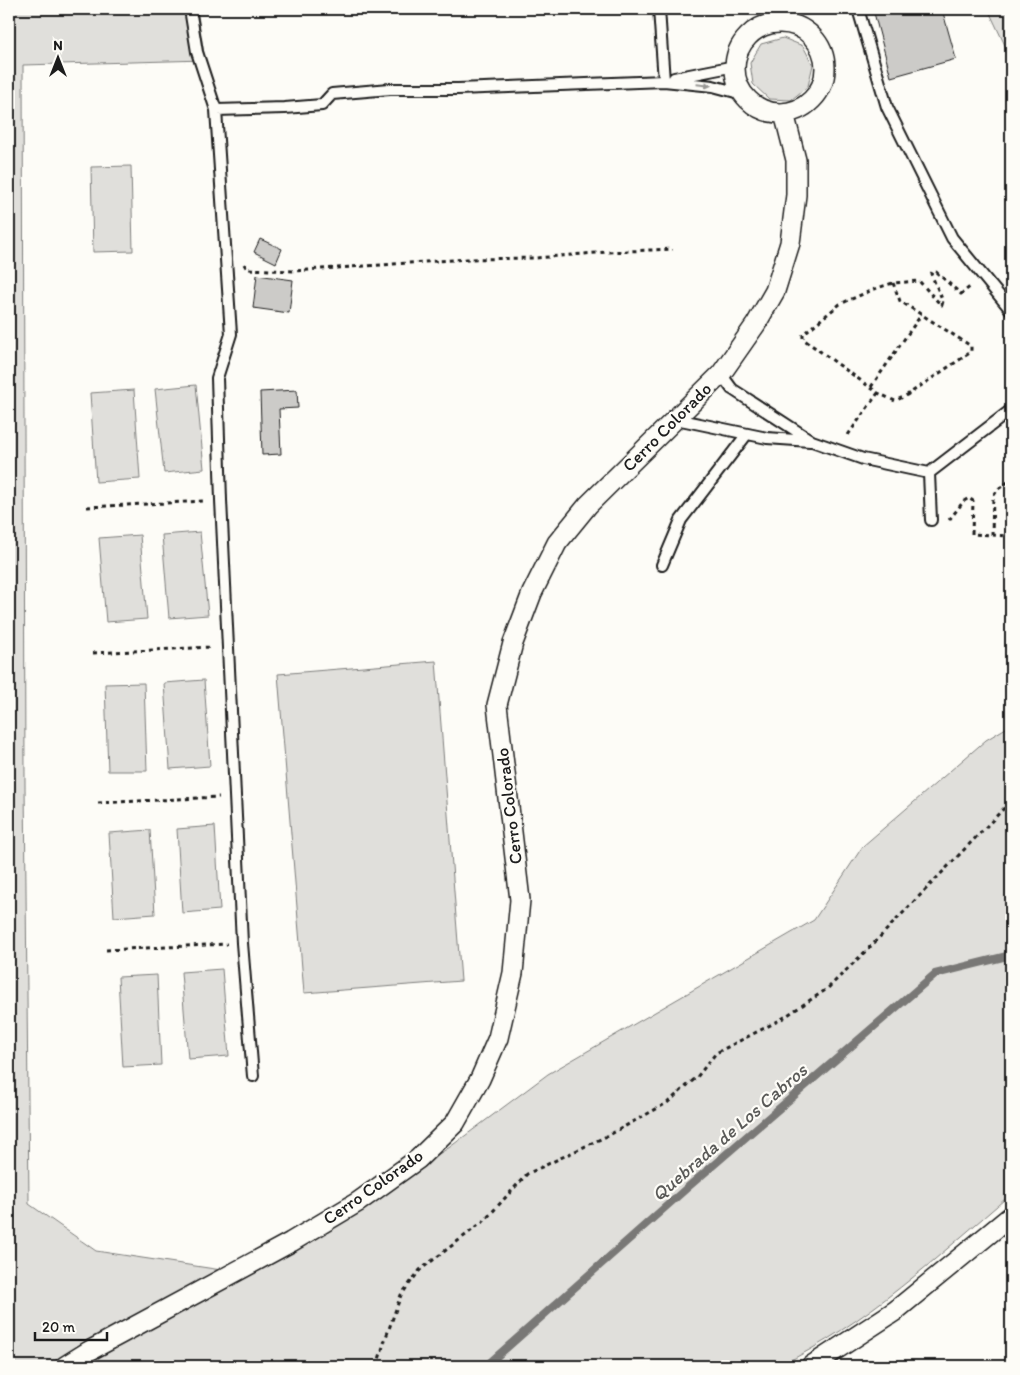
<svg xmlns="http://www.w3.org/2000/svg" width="1020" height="1375" font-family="Itim,sans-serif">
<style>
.green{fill:#e0dfdb;stroke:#7e7e7c}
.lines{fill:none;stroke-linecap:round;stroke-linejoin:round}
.stream{stroke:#797876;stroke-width:8}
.building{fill:#cccbc8;stroke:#1c1c1c}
.service-casing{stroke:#1c1c1c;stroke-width:14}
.minor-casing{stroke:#1c1c1c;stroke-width:22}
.path{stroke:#1c1c1c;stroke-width:3;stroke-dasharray:4 4;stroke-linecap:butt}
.service{stroke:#fdfcf7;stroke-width:10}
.minor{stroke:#fdfcf7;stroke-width:19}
.oneway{fill:#989794}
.labels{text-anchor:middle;stroke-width:4.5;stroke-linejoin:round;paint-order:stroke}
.street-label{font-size:18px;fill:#1c1c1c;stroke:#fdfcf7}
.water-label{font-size:19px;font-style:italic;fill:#5a5a58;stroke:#fdfcf7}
</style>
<rect width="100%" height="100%" fill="#fdfcf7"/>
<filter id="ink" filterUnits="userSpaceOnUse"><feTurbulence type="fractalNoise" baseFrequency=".02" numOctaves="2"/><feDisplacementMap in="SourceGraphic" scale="10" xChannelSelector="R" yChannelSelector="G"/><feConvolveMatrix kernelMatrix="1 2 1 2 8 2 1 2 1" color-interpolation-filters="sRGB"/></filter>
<g filter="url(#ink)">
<path class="green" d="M9,9H197L205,60L23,65L25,785L29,1204L96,1251L228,1271L327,1224L450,1147L548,1074L814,920L863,846L986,740L1011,725V1194C938,1256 866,1324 779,1366H9Z
M988,9H1011V58Z
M783,38L803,46L813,65L808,86L791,100L769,99L753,84L750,63L761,44Z
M131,166L133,251L93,252L91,167Z
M196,385L204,469L164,473L155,389Z
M134,390L140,479L96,482L90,393Z
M200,532L208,615L169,618L162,535Z
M140,535L147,619L106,622L99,538Z
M436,661L461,981L304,993L278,674Z
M204,680L210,766L170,769L164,683Z
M144,683L147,771H108L105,684Z
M215,826L220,910L182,913L177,829Z
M150,830L155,914L114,917L109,833Z
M222,969L229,1056L188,1059L181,972Z
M157,975L161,1065L123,1067L118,977Z"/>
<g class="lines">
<path class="stream" d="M486,1366L688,1187L935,974L1011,955"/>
</g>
<path class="building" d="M873,9H942L956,59L891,77Z
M260,239L282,249L276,263L254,252Z
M257,275L293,280L289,313L253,308Z
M297,390L298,408L279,409L281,454L262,455L260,392Z"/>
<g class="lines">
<defs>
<path id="service" d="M190,9L197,52L216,110L231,334L217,378L221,500L242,943L253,1076
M659,9L664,81
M858,9L887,107L952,238L1011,310
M674,78L735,66
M216,110L285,108L322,105L332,94L390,89H458L664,81L713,86L743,94
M721,374L732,389L812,441L863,459L929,473L1011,410
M676,419L767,438L810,441
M929,473L931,520
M662,565L681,520L747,434"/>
<path id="minor" d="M735 68a45 45 0 1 1 90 0a45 45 0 1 1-90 0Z
M65,1366L89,1351L291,1242L358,1202L418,1159L455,1123L480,1079L498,1038L513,973L520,900L497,705L513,643L532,593L557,543L588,505L721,374L756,324L775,291L790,243L796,195V160L784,113
M811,1366L895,1311L1011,1216"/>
</defs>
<use href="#service" class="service-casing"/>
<use href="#minor" class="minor-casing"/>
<path class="path" d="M244,264L247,269L293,271L467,259L536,258L607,252L673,249
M893,283L900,301L971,346V352L907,395L895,401L878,393L803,339V334L840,304L877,288L893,283L919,281L939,303L942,305L943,301L931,274L932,272H936L961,294L971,286
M871,387L921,315
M848,435L878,393
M87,507L205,501
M949,520L964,501L969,498L973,501L972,534L1011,536
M992,535L993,497L998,489L1011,480
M93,653L212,647
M98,803L219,797
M106,950L227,944
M377,1366L385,1340L401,1295L420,1270L484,1221L527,1174L611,1134L667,1103L697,1077L716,1053L780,1020L827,989L875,942L1011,801"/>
<use href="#service" class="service"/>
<use href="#minor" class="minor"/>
</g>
<defs><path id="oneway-solid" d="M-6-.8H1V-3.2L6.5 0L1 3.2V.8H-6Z" transform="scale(1.25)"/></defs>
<use class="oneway" href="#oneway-solid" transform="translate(704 85) rotate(6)"/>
</g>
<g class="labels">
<g class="street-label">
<text transform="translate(667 427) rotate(-45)" y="6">Cerro Colorado</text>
<text transform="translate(509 806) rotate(-97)" y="6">Cerro Colorado</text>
<text transform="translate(373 1187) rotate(-35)" y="6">Cerro Colorado</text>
</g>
<g class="water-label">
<text transform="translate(729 1132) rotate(-41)" y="7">Quebrada de Los Cabros</text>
</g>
</g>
<rect width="1020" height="1375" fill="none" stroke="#fdfcf7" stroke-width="30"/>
<rect x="15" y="15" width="990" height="1345" fill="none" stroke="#1c1c1c" stroke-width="2" filter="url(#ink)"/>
<g transform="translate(58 58)" stroke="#fdfcf7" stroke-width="4" paint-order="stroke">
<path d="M0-4L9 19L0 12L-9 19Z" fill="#1c1c1c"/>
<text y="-8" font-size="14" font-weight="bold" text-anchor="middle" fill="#1c1c1c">N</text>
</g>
<path d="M35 1332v8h72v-8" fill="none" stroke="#1c1c1c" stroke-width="2.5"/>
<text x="42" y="1332" font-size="15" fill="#1c1c1c" stroke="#fdfcf7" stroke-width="4" paint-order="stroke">20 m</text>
</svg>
